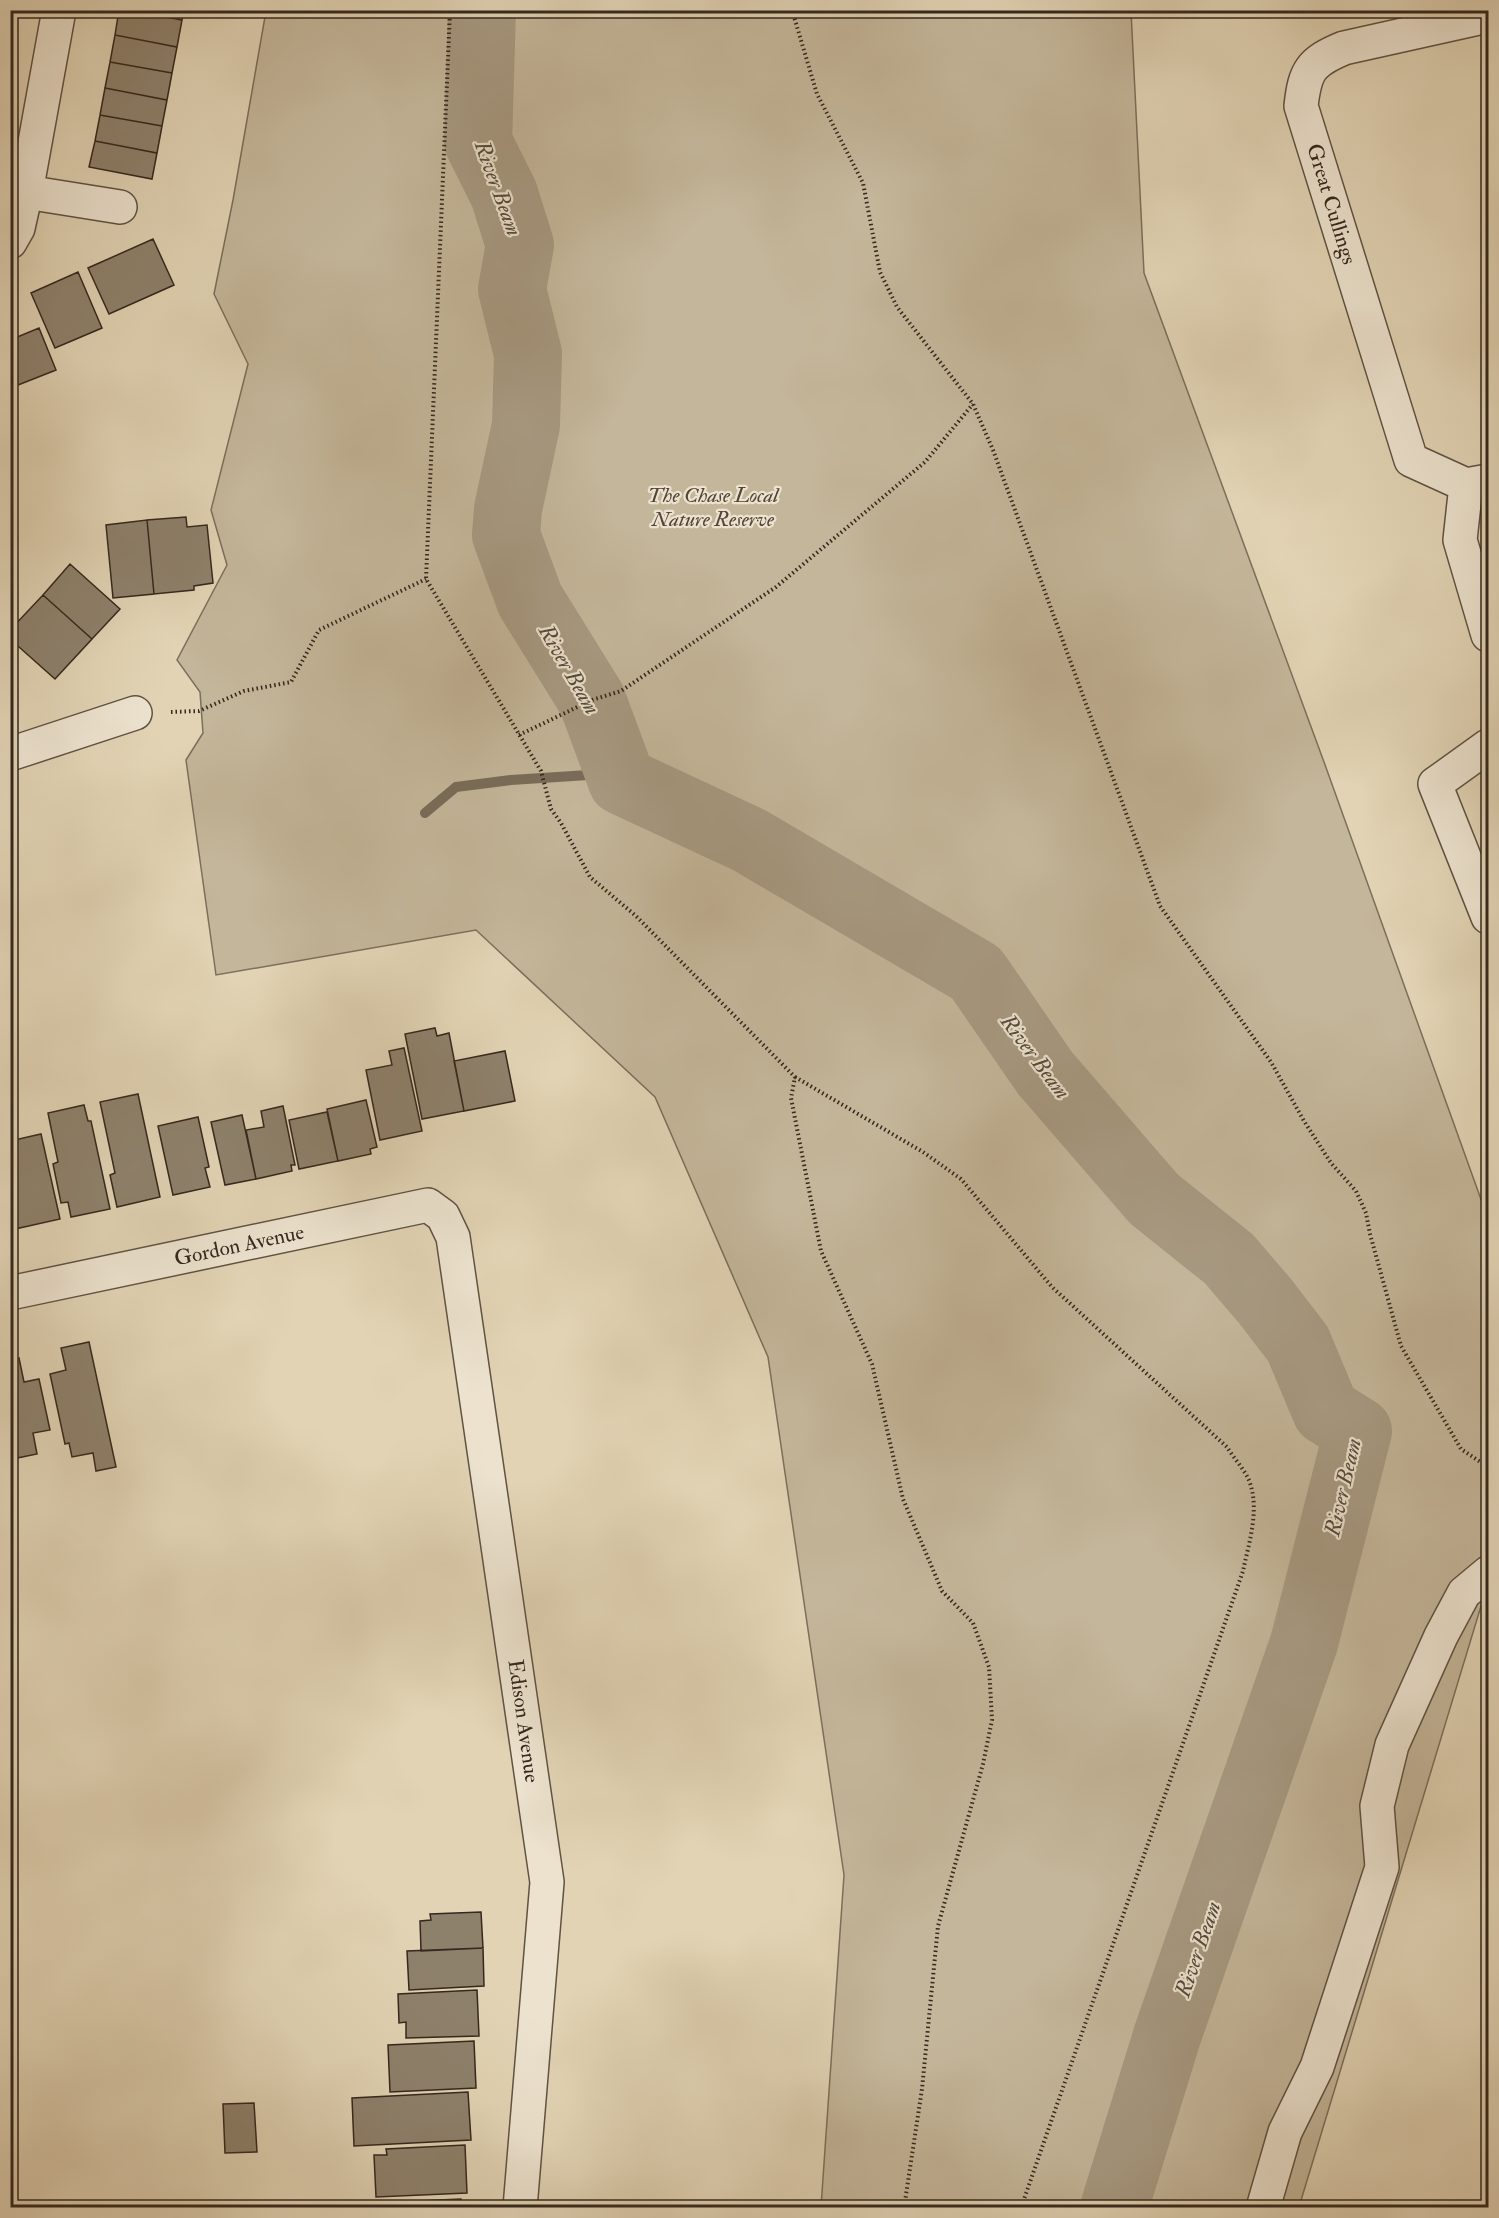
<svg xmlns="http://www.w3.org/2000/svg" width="1499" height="2218" font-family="'IM FELL Double Pica',serif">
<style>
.green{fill:#c4b69a;stroke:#7c6f5c;stroke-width:1.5}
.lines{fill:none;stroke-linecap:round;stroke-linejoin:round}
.stream{stroke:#796c59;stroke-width:10}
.river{stroke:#a79981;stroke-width:68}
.building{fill:#8e816c;stroke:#35281e;stroke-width:1.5}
.minor-casing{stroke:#605344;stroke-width:36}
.path{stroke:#35281e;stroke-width:4;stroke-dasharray:1.5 3;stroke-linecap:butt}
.minor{stroke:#ece2ce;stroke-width:33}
.labels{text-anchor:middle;stroke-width:4.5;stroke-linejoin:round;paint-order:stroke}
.street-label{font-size:21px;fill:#35281e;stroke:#ece2ce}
.park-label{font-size:21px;font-style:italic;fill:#524437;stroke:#ece2ce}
.water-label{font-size:22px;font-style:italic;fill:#574a3c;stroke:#ece2ce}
</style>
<rect width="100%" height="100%" fill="#e1d3b4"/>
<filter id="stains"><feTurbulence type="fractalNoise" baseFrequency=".00333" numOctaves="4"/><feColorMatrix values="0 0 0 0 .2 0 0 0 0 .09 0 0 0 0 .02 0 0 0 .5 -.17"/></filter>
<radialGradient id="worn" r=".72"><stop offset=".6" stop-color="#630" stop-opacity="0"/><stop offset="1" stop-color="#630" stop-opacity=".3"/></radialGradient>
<path class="green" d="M266,11H1131L1144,273L1324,762L1488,1219V1583L1299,2207H821L844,1875L768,1357L655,1097L476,930L216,975L186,760L203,733L200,692L177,660L227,565L211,510L248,364L214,294L233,200Z"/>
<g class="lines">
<path class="stream" d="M425,813L456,787L511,780L619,773"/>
<path class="river" d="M482,10L478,142L504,194L520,245L512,289L528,354L526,425L508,509L506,535L530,600L592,700L622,781L749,840L976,973L1045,1073L1154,1199L1229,1259L1265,1301L1298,1344L1326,1411L1358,1431L1304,1643L1167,2036L1114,2208"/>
</g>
<path class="building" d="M119,10H132L182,20L177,47L115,35Z
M132,10H184L182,20Z
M115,35L177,47L172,73L110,62Z
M110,62L172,73L167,100L105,88Z
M105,88L167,100L162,126L100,115Z
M100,115L162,126L157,153L95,141Z
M95,141L157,153L152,179L89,167Z
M153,239L174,285L109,314L88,268Z
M78,272L102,328L55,348L31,293Z
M39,328L56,370L13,387L10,381V340Z
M186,517L187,527L207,525L213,583L194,586V590L154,594L147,520Z
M147,520L154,594L113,598L106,525Z
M70,564L120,609L92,639L43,595Z
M43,595L92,639L55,679L10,639V630Z
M435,1028L437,1036L449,1033L464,1111L422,1119L405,1034Z
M404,1048L422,1131L380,1140L366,1070L392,1065L389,1051Z
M505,1051L515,1101L464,1111L454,1061Z
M138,1094L160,1197L117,1207L110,1175L115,1173L100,1102Z
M366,1100L377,1147L370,1149L371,1154L338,1161L327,1109Z
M84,1105L88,1121H91L110,1209L71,1217L68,1202L61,1203L53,1164L58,1162L48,1113Z
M283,1106L295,1165H291L292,1171L256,1179L246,1130L264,1127L261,1111Z
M327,1112L338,1161L299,1169L289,1120Z
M242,1115L256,1179L225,1185L211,1122Z
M198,1117L209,1167L205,1168L210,1187L173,1195L158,1126Z
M41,1134L60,1219L15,1229L10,1207V1196L14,1194L10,1177V1141Z
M89,1342L116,1467L96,1471L93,1453L72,1457L69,1443L65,1444L50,1374L66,1370L61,1348Z
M19,1358L24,1382L39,1379L50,1430L33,1433L37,1454L17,1458L10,1429V1360Z
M481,1912L483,1948L421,1951L420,1921L431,1920L430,1914Z
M483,1948L484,1986L409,1990L407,1951Z
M477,1990L479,2036L406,2038V2022L399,2023L398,1994Z
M474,2041L476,2088L390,2092L388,2045Z
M468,2092L471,2140L354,2146L352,2098Z
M254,2103L257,2152L225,2153L223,2104Z
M465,2145L467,2193L376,2197L374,2155H387L386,2149Z
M461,2199L462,2208H369V2203Z"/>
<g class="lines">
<defs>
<path id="minor" d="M1488,16L1344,48C1310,62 1305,71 1301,106L1411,460L1466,485L1488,481
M26,192L120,207
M10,242L18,228L26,192L59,10
M1466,485L1460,540L1488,635
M1488,746L1435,784L1488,917
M10,754L135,713
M10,1293L428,1205L443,1216L453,1237L547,1882L520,2208
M1263,2208L1285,2132L1317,2067L1382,1867L1377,1806L1392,1745L1441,1636L1464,1593L1488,1573"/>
</defs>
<use href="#minor" class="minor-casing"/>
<path class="path" d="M450,10L426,579L541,771L551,809L561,823L590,877L636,916L795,1077L791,1098L821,1251L872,1364L903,1499L942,1591L973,1623L989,1667L992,1720L983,1764L938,1926L922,2089L904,2208
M792,10L817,94L863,183L880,272L897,307L973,404L993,450L1160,906L1271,1062L1304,1121L1331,1163L1356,1191L1366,1213L1370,1234L1401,1346L1461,1449L1488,1467
M171,712L199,711L244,691L291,682L319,630L426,579
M519,735L592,700L621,691L776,587L925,462L973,404
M795,1077L923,1152L961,1179L1052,1287L1227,1447C1233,1457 1243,1468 1248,1478C1261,1507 1249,1542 1243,1571L1021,2208"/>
<use href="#minor" class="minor"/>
</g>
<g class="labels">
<g class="street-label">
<text transform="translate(1332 204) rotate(73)" y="7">Great Cullings</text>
<text transform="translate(239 1245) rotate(-12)" y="7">Gordon Avenue</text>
<text transform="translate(524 1721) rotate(82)" y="7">Edison Avenue</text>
</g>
<g class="park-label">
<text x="713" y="502">The Chase Local<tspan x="713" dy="24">Nature Reserve</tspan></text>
</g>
<g class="water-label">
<text transform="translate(499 188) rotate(70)" y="8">River Beam</text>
<text transform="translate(570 669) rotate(60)" y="8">River Beam</text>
<text transform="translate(1036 1056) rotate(53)" y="8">River Beam</text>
<text transform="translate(1342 1487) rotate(-77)" y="8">River Beam</text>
<text transform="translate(1197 1949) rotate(-71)" y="8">River Beam</text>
</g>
</g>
<rect width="1499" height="2218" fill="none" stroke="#e1d3b4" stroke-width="36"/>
<rect x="12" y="12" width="1475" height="2194" fill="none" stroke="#35281e" stroke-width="3"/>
<rect x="18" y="18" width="1463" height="2182" fill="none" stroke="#35281e" stroke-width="1.5"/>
<rect width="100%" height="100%" filter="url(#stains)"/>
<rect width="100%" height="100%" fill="url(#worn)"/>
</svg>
